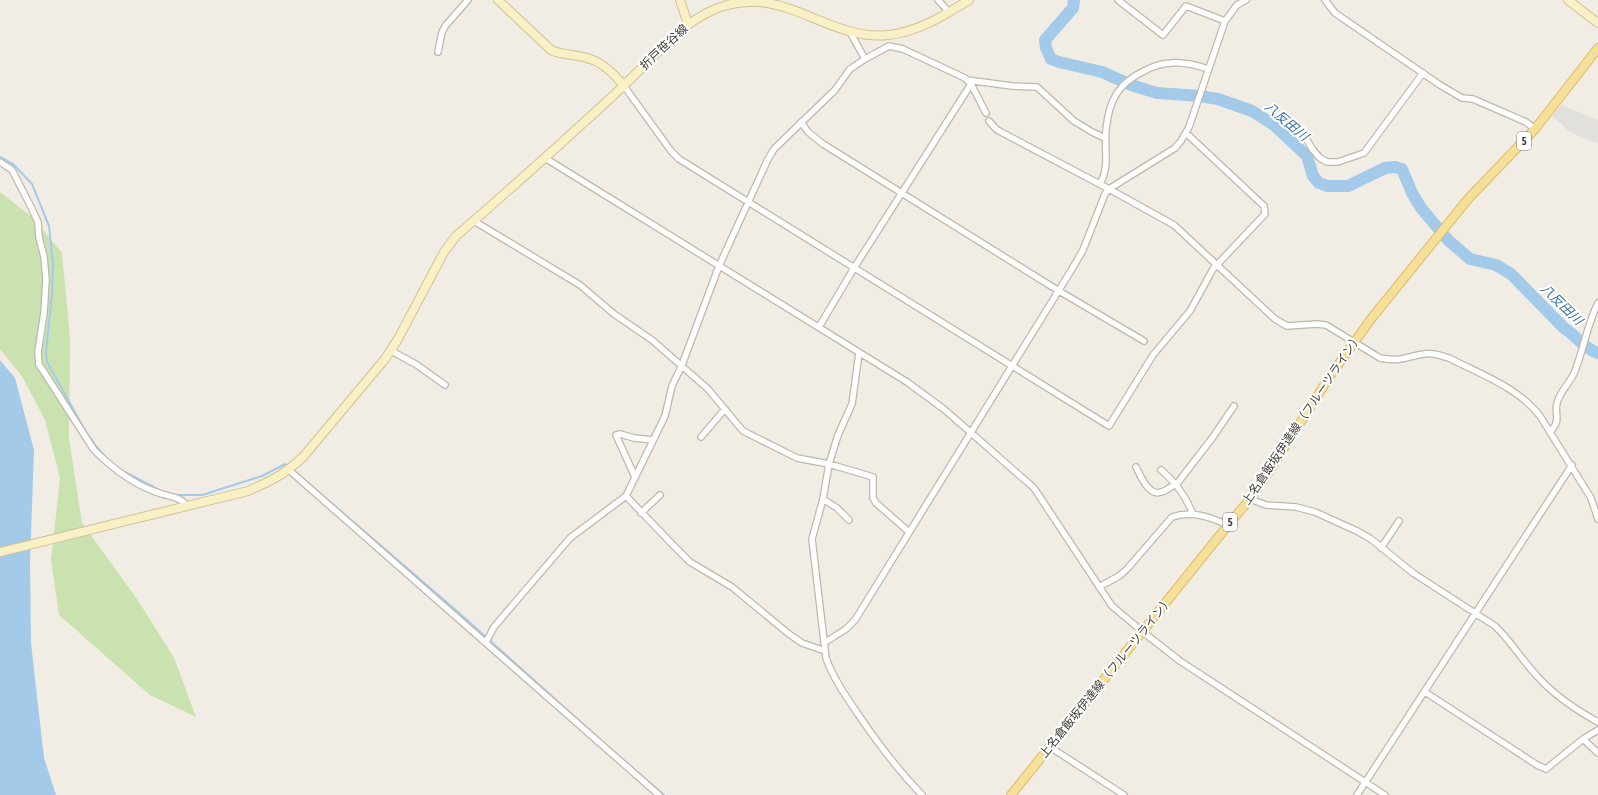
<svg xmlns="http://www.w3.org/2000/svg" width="1598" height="795" font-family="'Asap Condensed','Noto Sans JP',sans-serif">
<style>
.green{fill:#c9e2b0}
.parking{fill:#e2e0dc}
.water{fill:#a4caea}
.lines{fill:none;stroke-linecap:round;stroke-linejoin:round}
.stream{stroke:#a4caea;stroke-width:2}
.river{stroke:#a4caea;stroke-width:12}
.street-casing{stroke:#beb8ab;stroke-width:8}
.secondary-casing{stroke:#cec297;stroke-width:10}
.primary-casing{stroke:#dabd69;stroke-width:10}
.street{stroke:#fff;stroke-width:5.5}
.secondary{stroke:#faf0c5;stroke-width:8}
.primary{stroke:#f6df98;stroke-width:8}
.labels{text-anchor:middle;stroke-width:4;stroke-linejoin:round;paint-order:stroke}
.shield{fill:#fff;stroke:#7b7872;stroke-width:1}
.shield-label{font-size:11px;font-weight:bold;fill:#423e35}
.street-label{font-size:12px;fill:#423e35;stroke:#fff}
.water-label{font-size:13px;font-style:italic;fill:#3772a5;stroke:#fff}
</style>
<rect width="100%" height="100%" fill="#f1ede4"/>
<path class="green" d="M0,192L32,217L62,253L70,338L69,439L82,523L137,599L174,658L196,717L150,695L59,615L51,560L60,478L45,420L22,376L0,349Z"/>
<path class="parking" d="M1561,105L1598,120V143L1590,141L1570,132L1552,116Z"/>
<path class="water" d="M0,360L15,378L34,450L30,563L31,643L44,758L56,795H0Z"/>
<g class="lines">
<path class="stream" d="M0,157L13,164L32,184L49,226L53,265L52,295L46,352L47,362L86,432L96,446L107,459
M121,470L163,492
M293,470L458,612L623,760
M168,493L177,495H202L262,476L285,464L288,466
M628,764L664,795"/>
<path class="river" d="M1074,0L1073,8L1045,40L1046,48L1051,59L1059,62L1102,72L1131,85L1157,93L1200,96L1218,99L1252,111L1274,125L1307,156L1313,176L1319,183L1327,186H1348L1385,168L1395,167L1402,169L1412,193L1421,208L1448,240L1470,259L1496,265L1511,274L1564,328C1576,335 1584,349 1598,353"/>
<defs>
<path id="street" d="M938,0L949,12
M1118,0L1163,35L1186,6L1225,21
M1325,0L1335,13L1440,85L1462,98L1473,99L1526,122L1535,129
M850,32L865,59
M438,52L442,32L446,25L468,0
M967,80L1012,86L1037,87L1074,121L1092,132L1105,138
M624,86L671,151L679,159L1109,426L1153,355L1190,311L1213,269L1265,214L1264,206L1186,133
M989,121L996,129L1001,132L1109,189L1174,225L1275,319L1287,326L1317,324L1326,325L1380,358C1402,362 1404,357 1424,354C1433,352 1441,356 1449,358C1480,374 1519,388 1540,416L1591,498L1598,519
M801,122L808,132L823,144L1059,291L1144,341
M1305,137L1313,150L1320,158L1327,162H1338L1364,153L1423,73
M545,158L907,382L945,410L1034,488L1112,606L1143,632L1180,661L1385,795
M0,162L12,170L31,207L38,222L39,237L44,257L46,280L44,313L38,352L39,365L42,369L94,450C114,470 135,486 162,494C171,497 181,497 187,506
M1100,184C1110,166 1104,149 1106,130C1109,100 1118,83 1146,70C1154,66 1163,63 1172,63C1185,62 1196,65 1208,69
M474,221L580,285L614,314L652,340L708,389L743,431L797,458L829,464L873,477V498L876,503L909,532
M819,327L854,268L971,84
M390,350L417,365L445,385
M859,353L852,404L838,435L829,464L823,499L812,539L826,658C834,680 847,698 860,717C879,745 899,771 922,795
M1550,432C1562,419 1554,416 1557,403C1560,391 1571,382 1575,371C1584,348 1587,325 1598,303
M701,437L725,409
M1136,467C1140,475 1149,497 1161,492C1166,491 1171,487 1175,484
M289,470L659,795
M1161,470C1176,482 1186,497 1193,514
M635,477L616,435L620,434L634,438L653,440
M1176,485L1213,437L1234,406
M626,496L673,545L690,562L732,587L789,634L802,643L825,651
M823,499L837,508L849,520
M1250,499L1266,505L1296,507L1315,512L1357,531L1371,539L1413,573L1495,626C1511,641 1522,660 1537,676C1554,695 1576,710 1598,722
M641,513L660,495
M1381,548L1399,521
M1099,587L1119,576L1127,569L1172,517C1191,510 1210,517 1228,525
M486,642L494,627L570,538L626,496L665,416L672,386L682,365L719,266L768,159L774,149L835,90L850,69L865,59L889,46L903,49L965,78L971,84L986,113
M824,643L846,629L855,620L1072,269L1083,250L1105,194L1109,189L1175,148L1181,141L1189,127L1225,21L1237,5L1246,0
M1425,692L1537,765L1546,769L1583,739L1598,730
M1583,739L1598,753
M1050,747L1124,795
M1357,795L1572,465"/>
<path id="secondary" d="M498,0L551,50C564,56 577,54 590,59C604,63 615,75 624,86
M680,0L688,24
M1568,0L1598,23
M0,552L248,491C271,481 285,474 303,457L385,359L398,339L444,252L456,236C506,193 555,149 603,105C619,91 633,76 648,62C671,39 694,14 727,5C737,3 750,1 761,2C805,7 842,40 888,35C918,32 943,16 969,0"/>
<path id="primary" d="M1011,795L1228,525L1250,499L1270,470L1330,376L1371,319L1468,199L1535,129L1598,48"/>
</defs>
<use href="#street" class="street-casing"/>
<use href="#secondary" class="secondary-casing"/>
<use href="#primary" class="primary-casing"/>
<use href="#street" class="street"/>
<use href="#secondary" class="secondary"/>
<use href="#primary" class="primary"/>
</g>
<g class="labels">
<g class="shield">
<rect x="1517" y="132" width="14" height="18" rx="3"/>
<rect x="1223" y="513" width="14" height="18" rx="3"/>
</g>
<g class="shield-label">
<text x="1524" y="145">5</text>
<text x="1230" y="526">5</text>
</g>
<g class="street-label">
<text transform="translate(664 47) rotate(-43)" y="4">折戸笹谷線</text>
<text transform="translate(1302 419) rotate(-56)" y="4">上名倉飯坂伊達線（フルーツライン）</text>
<text transform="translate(1106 677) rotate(-51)" y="4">上名倉飯坂伊達線（フルーツライン）</text>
</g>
<g class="water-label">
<text transform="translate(1287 121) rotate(40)" y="5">八反田川</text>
<text transform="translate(1562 304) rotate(44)" y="5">八反田川</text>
</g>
</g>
</svg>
